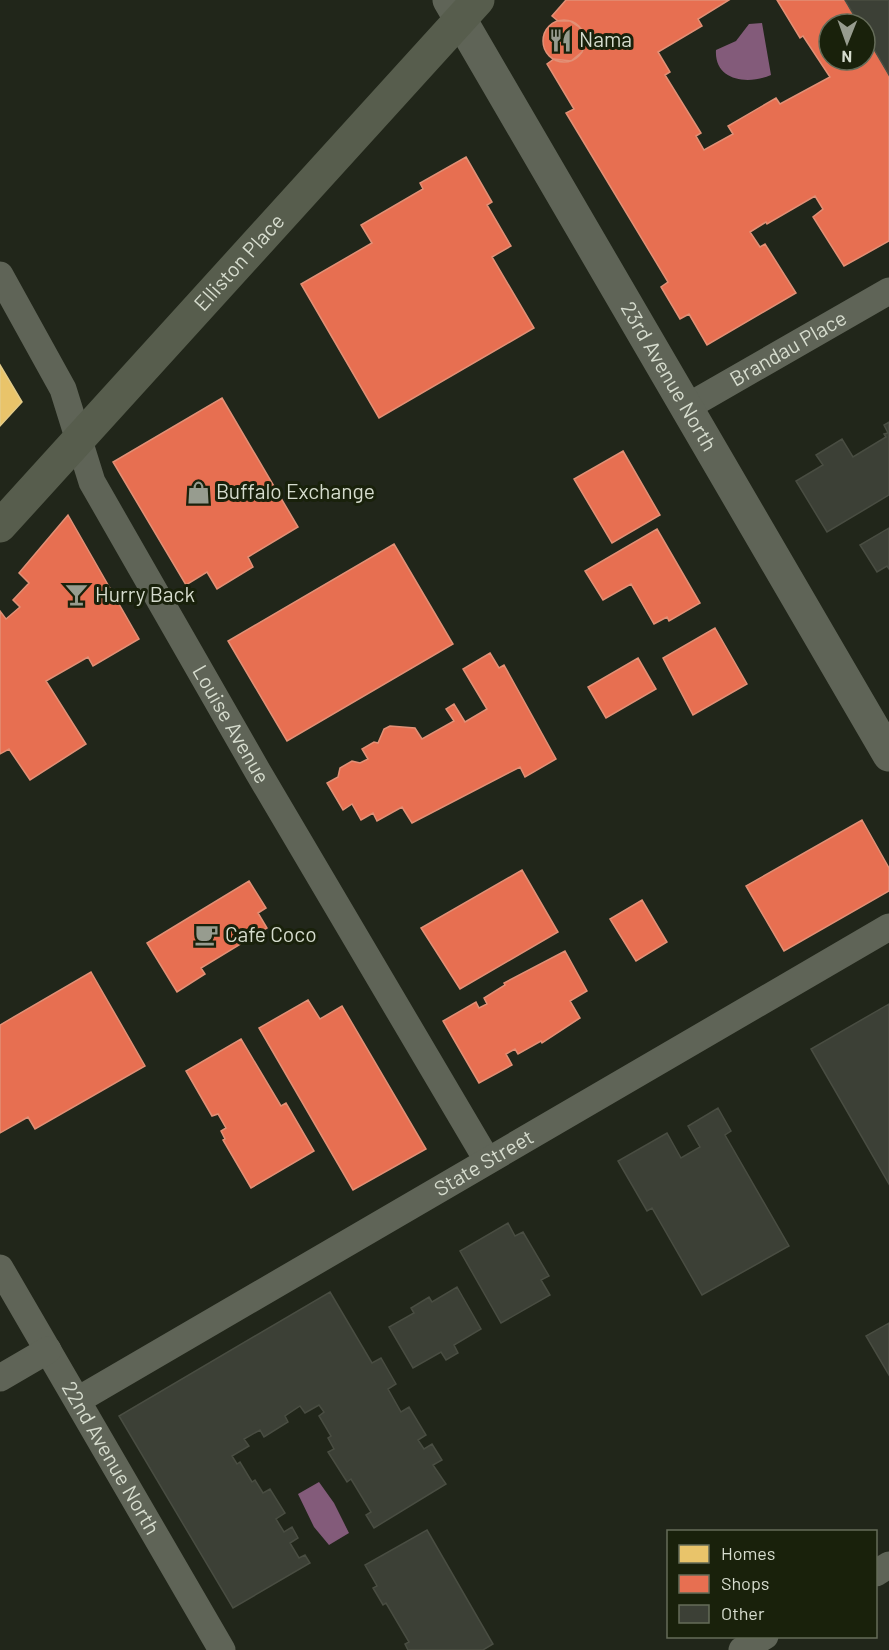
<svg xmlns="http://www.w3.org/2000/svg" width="889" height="1650" font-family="Barlow,sans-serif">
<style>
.water{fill:#835b7a}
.homes{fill:#e9c46a;stroke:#e3cb88;stroke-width:1.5}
.shops{fill:#e76f51;stroke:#e29076;stroke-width:1.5}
.building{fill:#3c4036;stroke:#494d42;stroke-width:1.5}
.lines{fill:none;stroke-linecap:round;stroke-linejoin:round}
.minor{stroke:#5f6457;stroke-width:27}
.tertiary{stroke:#5f6457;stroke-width:33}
.secondary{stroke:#575d4d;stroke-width:33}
.labels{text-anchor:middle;stroke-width:6;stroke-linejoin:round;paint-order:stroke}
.poi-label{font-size:21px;fill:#d6dcce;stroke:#19210b;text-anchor:start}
.street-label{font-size:21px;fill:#d6dcce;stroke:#19210b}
</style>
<rect width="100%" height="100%" fill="#21261a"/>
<path class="water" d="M762,23L771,75C748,85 714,81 716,50L736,41L749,24Z
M319,1482L334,1503L349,1533L329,1545L314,1527L298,1494Z"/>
<path class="homes" d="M0,365L22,402L0,426Z"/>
<path class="shops" d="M566,0H729L698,19L702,26L658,52L670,72L665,75L701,133L696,136L704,150L733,134L728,126L776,98L780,104L830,77L803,36L800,38L777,0H845L859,24H829V60H865V34L889,75V241L844,266L813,217L823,209L815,196L767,224L766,222L750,232L760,247L765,244L796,293L707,345L689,314L680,319L661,287L668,282L566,113L574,109L547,64L554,59L571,61L582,52L584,46L583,32L579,27L570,21H558L552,16Z
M543 41a21 21 0 1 1 42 0a21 21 0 1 1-42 0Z
M466,157L492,202L487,205L511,246L492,257L534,328L379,418L301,284L372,243L361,225L423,189L420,183Z
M222,398L298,527L248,557L253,567L217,589L207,572L186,585L113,462Z
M623,451L660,515L612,543L574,479Z
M68,515L139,639L93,666L88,657L46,681L86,744L30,780L9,749L0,754V611L6,619L20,607L13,600L29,583L19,573Z
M657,529L700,603L669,621L667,617L654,624L631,584L603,600L585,571Z
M394,544L453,644L287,741L228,641Z
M715,628L747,684L693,715L663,658Z
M490,653L499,668L504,665L556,759L525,777L520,767L412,823L402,807L377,821L373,813L361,820L352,804L343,810L327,783L338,777L340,768L352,761L360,763L368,759L362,749L374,742L378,743L384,729L390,726L415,728L422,739L454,721L446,709L454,704L465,722L487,709L463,669Z
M638,658L656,689L606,718L588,687Z
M862,820L889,868V891L784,951L746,886Z
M522,870L558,932L460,989L421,928Z
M249,881L266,908L258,913L267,928L201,968L205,974L177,992L147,943Z
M642,900L667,942L636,961L610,919Z
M565,951L587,991L570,1001L580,1018L542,1043L541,1041L518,1054L515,1049L506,1054L512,1065L479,1083L443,1021L476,1002L479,1008L487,1004L484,998L505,985L504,983Z
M91,972L145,1066L35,1129L28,1117L0,1133V1025Z
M308,1000L320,1019L342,1006L426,1149L353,1190L259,1028Z
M241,1039L281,1106L286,1103L314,1151L251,1188L223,1140L225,1139L221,1131L226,1128L218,1114L212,1116L186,1071Z"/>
<path class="building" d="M845,0H889V75L865,34V24H859Z
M889,422V495L827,532L796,481L823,465L816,455L842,439L853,457L886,437L884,434L888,433L884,425Z
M889,528V569L887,566L877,572L860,545Z
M889,1004V1184L811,1049Z
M718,1108L731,1131L725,1135L789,1246L702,1295L652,1208L647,1211L618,1161L667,1133L681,1158L700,1147L688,1126Z
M508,1223L515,1236L523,1232L549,1276L541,1280L550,1295L501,1323L460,1251Z
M457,1287L481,1329L454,1345L458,1353L446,1360L441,1352L413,1368L389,1327L414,1313L411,1308L429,1297L432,1302Z
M330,1292L372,1363L381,1358L396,1384L388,1389L401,1412L409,1407L426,1435L418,1440L424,1449L432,1444L442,1460L433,1465L446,1484L374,1528L366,1515L371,1512L351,1479L347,1482L328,1452L334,1449L328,1438L331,1436L319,1416L324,1412L319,1405L305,1413L300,1406L285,1416L288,1422L264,1437L260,1430L244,1439L249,1446L232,1456L237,1464L240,1462L252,1482L255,1480L263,1493L270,1489L285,1513L276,1519L284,1532L292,1527L298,1538L290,1543L299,1558L305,1555L310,1563L233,1608L119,1416Z
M889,1323V1375L866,1336Z
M427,1530L493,1644L483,1650H408L405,1644L409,1642L386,1603L383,1605L373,1588L377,1586L365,1565Z"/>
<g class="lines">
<g class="minor">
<path id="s1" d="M0,275L63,389L92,482L258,772L487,1160"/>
<path id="s2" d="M687,407L889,291"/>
<path id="s3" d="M0,1268L222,1650"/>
<path d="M0,1378L48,1350"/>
<path id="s4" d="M78,1400L889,927"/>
<path d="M876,1573L889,1565"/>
<path d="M742,1650L765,1636"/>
</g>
<path class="tertiary" id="s5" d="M449,0L889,755"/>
<path class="secondary" id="s6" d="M0,526L478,0"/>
</g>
<defs>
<symbol id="restaurant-bare" viewBox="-9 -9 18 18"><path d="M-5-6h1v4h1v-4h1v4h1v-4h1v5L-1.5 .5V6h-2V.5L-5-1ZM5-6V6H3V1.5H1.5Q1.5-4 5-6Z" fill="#979c8f" stroke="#19210b" stroke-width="2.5" paint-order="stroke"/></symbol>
<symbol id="shop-bare" viewBox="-9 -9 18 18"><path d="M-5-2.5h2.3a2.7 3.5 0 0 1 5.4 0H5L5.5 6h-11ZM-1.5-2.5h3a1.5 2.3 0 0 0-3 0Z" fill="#979c8f" stroke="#19210b" stroke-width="2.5" paint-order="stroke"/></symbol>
<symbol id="bar-bare" viewBox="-9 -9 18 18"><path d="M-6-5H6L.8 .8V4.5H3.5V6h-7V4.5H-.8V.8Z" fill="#979c8f" stroke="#19210b" stroke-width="2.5" paint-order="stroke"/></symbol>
<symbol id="cafe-bare" viewBox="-9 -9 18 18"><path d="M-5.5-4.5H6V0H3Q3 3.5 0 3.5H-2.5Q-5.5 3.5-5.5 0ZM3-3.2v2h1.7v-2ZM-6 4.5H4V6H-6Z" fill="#979c8f" stroke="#19210b" stroke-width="2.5" paint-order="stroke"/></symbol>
</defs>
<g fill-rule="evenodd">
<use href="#restaurant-bare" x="544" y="24" width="33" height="33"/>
<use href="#shop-bare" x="182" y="476" width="33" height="33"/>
<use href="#bar-bare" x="60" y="578" width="33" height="33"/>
<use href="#cafe-bare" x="190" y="918" width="33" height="33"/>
</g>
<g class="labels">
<g class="poi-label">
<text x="579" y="47">Nama</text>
<text x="216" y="499">Buffalo Exchange</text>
<text x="95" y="602">Hurry Back</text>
<text x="225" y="942">Cafe Coco</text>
</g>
<g class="street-label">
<text dy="7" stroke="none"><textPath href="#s6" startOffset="356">Elliston Place</textPath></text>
<text dy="7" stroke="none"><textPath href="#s2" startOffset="117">Brandau Place</textPath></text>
<text dy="7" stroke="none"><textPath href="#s5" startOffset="436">23rd Avenue North</textPath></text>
<text dy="7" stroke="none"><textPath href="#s1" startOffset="507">Louise Avenue</textPath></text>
<text dy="7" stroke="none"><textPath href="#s4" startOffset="470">State Street</textPath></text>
<text dy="7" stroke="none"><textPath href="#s3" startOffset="220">22nd Avenue North</textPath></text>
</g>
</g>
<rect x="667" y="1530" width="210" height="108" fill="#19210b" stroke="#656c59" stroke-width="1.5"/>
<rect x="679" y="1545" width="30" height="18" fill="#e9c46a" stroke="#656c59" stroke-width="1.5"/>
<text x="721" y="1560" font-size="18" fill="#d6dcce">Homes</text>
<rect x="679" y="1575" width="30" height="18" fill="#e76f51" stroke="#656c59" stroke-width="1.5"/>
<text x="721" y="1590" font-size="18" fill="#d6dcce">Shops</text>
<rect x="679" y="1605" width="30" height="18" fill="#3c4036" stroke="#656c59" stroke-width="1.5"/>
<text x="721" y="1620" font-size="18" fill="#d6dcce">Other</text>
<g transform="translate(847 42) rotate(181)"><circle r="28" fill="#19210b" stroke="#656c59" stroke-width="1.5"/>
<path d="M0-4.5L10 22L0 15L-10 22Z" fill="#979c8f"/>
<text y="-9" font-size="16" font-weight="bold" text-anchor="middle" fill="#d6dcce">N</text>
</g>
</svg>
